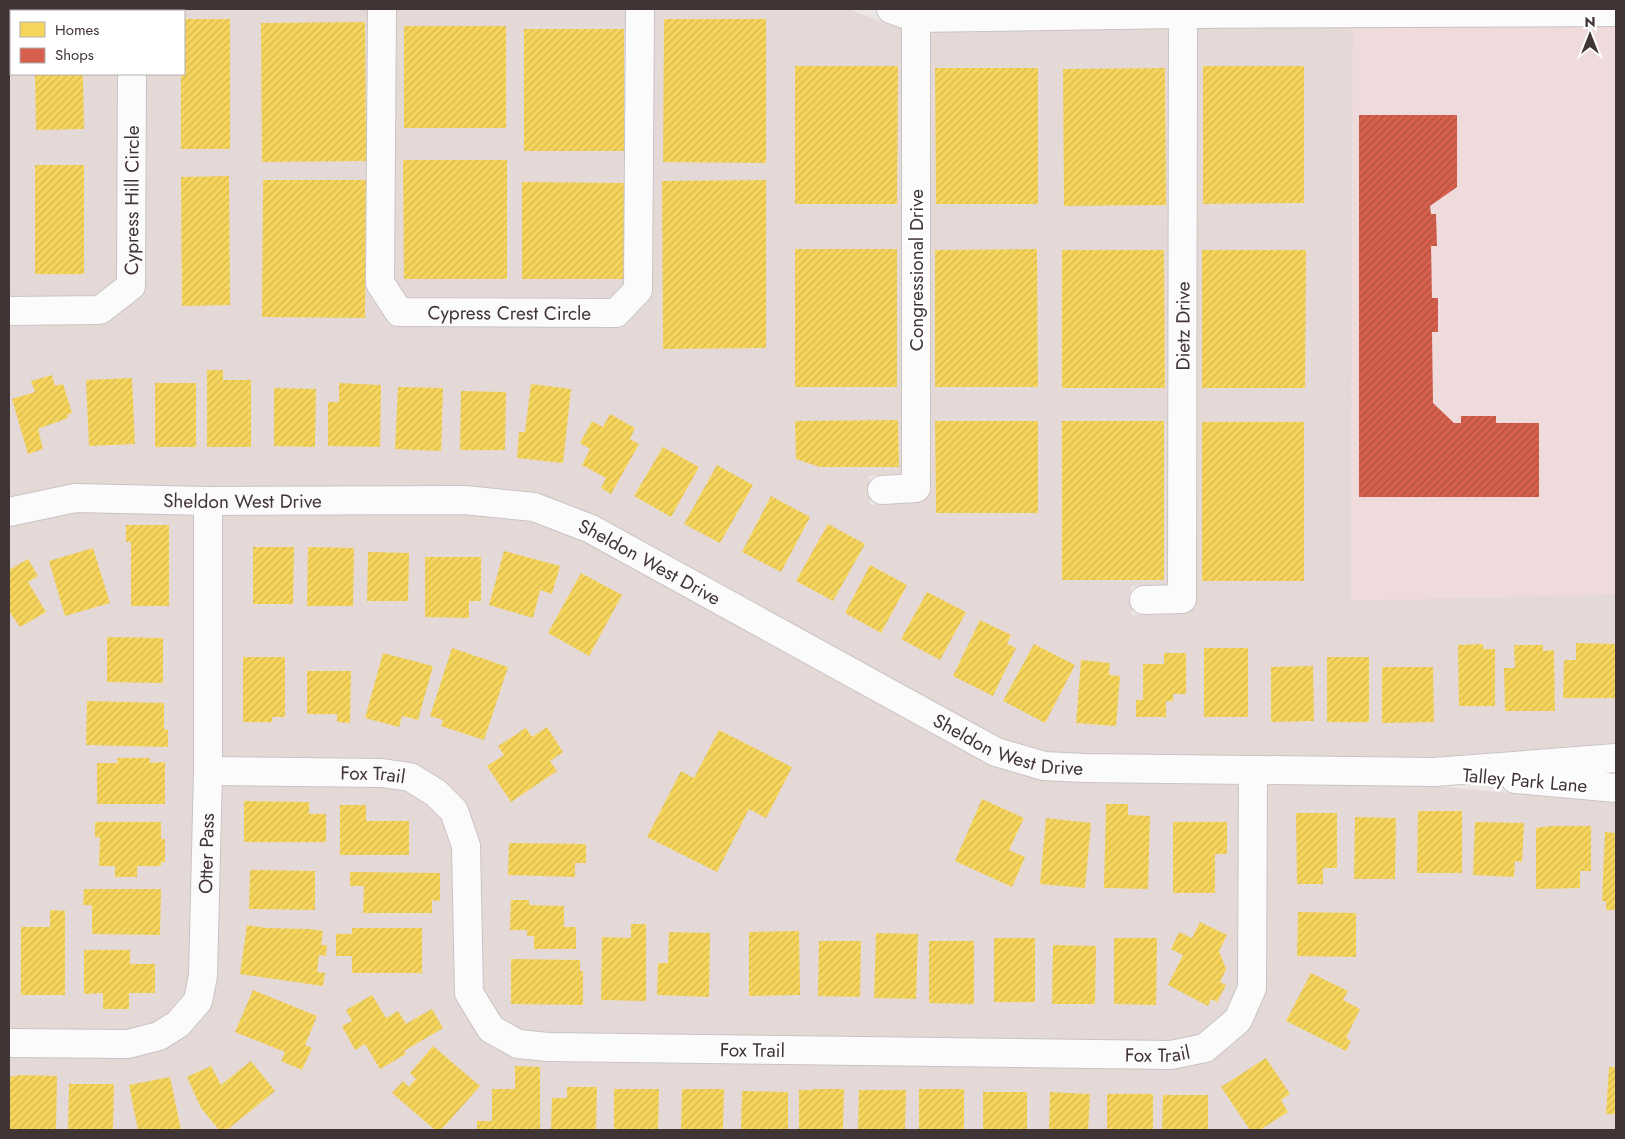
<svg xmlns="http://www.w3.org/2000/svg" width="1625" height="1139" font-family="Jost,sans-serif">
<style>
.residential{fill:#e5d9d8}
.commercial{fill:#efdadc}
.homes{fill:url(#homes-hatch)}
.shops{fill:url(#shops-hatch)}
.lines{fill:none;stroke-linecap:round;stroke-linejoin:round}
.street-casing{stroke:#c9c3c3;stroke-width:30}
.street{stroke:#fcfbfb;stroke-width:28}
.labels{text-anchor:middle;stroke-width:5;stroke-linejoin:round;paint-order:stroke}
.street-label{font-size:19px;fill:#413435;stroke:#fff}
</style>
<defs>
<pattern id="homes-hatch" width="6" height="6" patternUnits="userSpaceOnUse" patternTransform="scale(1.25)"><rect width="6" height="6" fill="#f6d55c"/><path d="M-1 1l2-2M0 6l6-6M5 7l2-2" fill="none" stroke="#d4b751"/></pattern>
<pattern id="shops-hatch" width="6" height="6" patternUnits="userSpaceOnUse" patternTransform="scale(1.25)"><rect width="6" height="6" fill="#d6604d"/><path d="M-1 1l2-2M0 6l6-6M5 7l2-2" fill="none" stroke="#af5041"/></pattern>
</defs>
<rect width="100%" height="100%" fill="#ede7e7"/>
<path class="residential" d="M9,9H120V11H11V74H120L118,278L96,295L9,297Z
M146,9H369V292L388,321L399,326L616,327L625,323L647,300L653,9H848L903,29V474L869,476L870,505L916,503L929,488V32L1170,28L1169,585L1131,586L1132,615L1182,614L1195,599L1196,28L1353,27L1351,600L1616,594V743L1434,757L1086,754L1046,752L1001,738L597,516L536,493L465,485L208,487L72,484L9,497V326L101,324L108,322L139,298L145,74H184V11H146Z
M395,9H627L626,283L611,298L405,297L393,279Z
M76,512L195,515L196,771L191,974L186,994L170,1013L154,1023L126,1030L9,1029V528L15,525Z
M464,514L532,522L586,542L993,766L1044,780L1240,785V985L1228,1011L1200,1034L1170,1041L548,1033L521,1030L500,1018L481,988L463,801L444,782L412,763L382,758L221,757V516Z
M221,785L381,787L406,791L429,805L444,820L453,849L486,1042L512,1056L547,1062L1174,1069L1207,1062L1213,1060L1246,1032L1250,1026L1266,785L1434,786L1616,803V1130H9V1057L130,1058L162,1050L184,1037L207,1011Z"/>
<path class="commercial" d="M1616,26V594L1351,601L1353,27Z"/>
<path class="homes" d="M184,19H230V149H181V74H184Z
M664,19H766V163L663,162Z
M365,22L366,161L262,162L261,23Z
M404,26H506V128H404Z
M524,29H624V151H524Z
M795,66H898L897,204H795Z
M1203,66H1304V203L1203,204Z
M935,68H1038V204H936Z
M1165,68L1166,205L1064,206L1063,69Z
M35,74H83L84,129L36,130Z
M403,160H507V279H404Z
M35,165H84V274H35Z
M229,176L230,305L182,306L181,177Z
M263,180H366L365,318L262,317Z
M766,180V348L663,349L662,181Z
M522,182L626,183L625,279H522Z
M795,249H897V387H795Z
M1037,249L1038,387H935V250Z
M1062,250H1164L1165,388H1062Z
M1202,250H1306L1305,388H1202Z
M207,370H223V380H251V447H207Z
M52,375L55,386L63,384L72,413L67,415L68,418L38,429L43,449L28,454L12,399L35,392L31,381Z
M132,378L135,444L89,446L86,380Z
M155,383H196V447H155Z
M339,383L381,385L380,447L328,446V402H339Z
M531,384L571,389L563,463L517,458L519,432H525Z
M398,387L443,388L441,451L395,449Z
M274,388L316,389L315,447L274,446Z
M461,391L506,392L505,450H460Z
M610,414L635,428L630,439L639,444L611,494L601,488L606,478L582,465L590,449L580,443L592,421L603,427Z
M898,420L899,467H820L796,459L795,421Z
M935,421H1038V513H936Z
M1062,421H1164V580H1062Z
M1202,422H1304V581H1202Z
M663,447L699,467L671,517L634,496Z
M717,465L753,485L720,543L684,524Z
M771,496L810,517L781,572L742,552Z
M828,524L865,544L833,601L796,581Z
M126,525H169V606H131V542H126Z
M253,547H294L293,604H253Z
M308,547L354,548L353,606H307Z
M93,548L110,603L65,616L49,561Z
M504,551L560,566L552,594L540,590L533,618L489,605Z
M368,552L409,553L408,601H367Z
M425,557H481V601H469V618L425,617Z
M28,559L38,576L28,582L46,612L20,627L9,611V570Z
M870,565L907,585L881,633L845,613Z
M581,573L622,595L589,656L548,633Z
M927,592L966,612L940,660L901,639Z
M980,620L1011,635L1007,644L1016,648L993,696L953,676Z
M107,637L163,638V683L107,682Z
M1576,643L1616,644L1615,698H1563L1564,660H1576Z
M1034,644L1075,665L1045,723L1003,701Z
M1483,644V649H1495V706H1459L1458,645Z
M1514,645H1543V651L1554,650L1555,711H1505L1504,668H1515Z
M452,648L508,667L484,740L441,726L443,720L430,716Z
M1204,648H1248V717H1204Z
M383,653L433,666L418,720L402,716L399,727L365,718Z
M1164,653H1186V694H1173V701H1166V717H1136V700H1143V664H1164Z
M243,657H285V717H272V722H243Z
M1327,657H1369V722H1327Z
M1081,660L1110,663L1109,675L1120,676L1116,726L1076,723Z
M1313,666L1314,721L1271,722V667Z
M1382,667H1433L1434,722L1382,723Z
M307,671H351L350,723L337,722V714H307Z
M87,701L164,703V729L168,730V747L86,745Z
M547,727L563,752L550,761L557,771L511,802L487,766L504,755L498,746L526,728L532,737Z
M719,730L792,767L766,818L749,809L717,872L647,837L681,771L694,778Z
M117,758H150V763L165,762V804H97V763H118Z
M982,799L1024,818L1009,850L1025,857L1012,887L955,861Z
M244,801L309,802V814H326V842H244Z
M1106,804H1128V815L1150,816L1148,889L1104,888Z
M340,805H366V821H409V855H340Z
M1418,811H1462V873H1417Z
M1296,813H1337V868H1323V884H1297Z
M1355,817L1396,818L1395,879H1354Z
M1046,818L1091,823L1085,888L1040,884Z
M95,822H161V839H165V862H161V866H137V877H115V866H99L100,837H95Z
M1173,822H1227V854H1215V893H1173Z
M1475,822L1524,823L1522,862L1515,861L1514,877L1473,875Z
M1551,826H1591V871H1580V888L1536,889V828Z
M1605,832L1616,833V910H1606V901H1602Z
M509,843L586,844V863H575V877L508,875Z
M250,870L315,871V910L249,909Z
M350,872L440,873V901L432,900V913H363L364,886H350Z
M84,889H161L160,935L92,934V905H83Z
M511,900H529V905L564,906V927H576V949H534V936H527V930H510Z
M50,910L65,911V995H21V927H50Z
M1298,912L1356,913V957L1297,956Z
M1200,922L1227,935L1219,951L1226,969L1220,982L1226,985L1217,1002L1211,999L1208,1006L1168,985L1183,955L1171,949L1179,932L1192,938Z
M631,924H646V1001L601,1000L602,937L631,938Z
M247,925L266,928L309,929L323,931L321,945H327L326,956L319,955L317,972L325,973L323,986L240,974Z
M352,928H422V973H352V956H336V934H352Z
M799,931L800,995L749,996V932Z
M669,932L710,933L709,997L657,995L658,963H668Z
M876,933L918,934L916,999L874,998Z
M994,938H1035V1002H994Z
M1114,938H1157L1156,1005L1114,1004Z
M819,941H861L860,997L818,996Z
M929,941H974V1004L929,1003Z
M1053,945L1096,946L1095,1004H1052Z
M84,950H130V964H155V993H129V1009H103V993L84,994Z
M511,959L580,960V971H583V1005L511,1004Z
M1311,973L1348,991L1343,1000L1360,1009L1346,1038L1351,1041L1346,1051L1286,1021Z
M253,990L317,1016L305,1045L312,1048L302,1070L281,1061L285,1052L235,1032Z
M372,995L386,1018L398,1011L406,1024L432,1009L443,1028L404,1051L406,1054L380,1069L365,1044L355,1050L342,1026L352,1021L346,1010Z
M433,1046L480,1086L441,1130H435L392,1093L403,1081L409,1087L416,1079L410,1073Z
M1266,1058L1290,1094L1281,1100L1288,1112L1260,1130H1250L1221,1087Z
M251,1061L275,1091L227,1130H219L201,1108L187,1077L211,1066L221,1085Z
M515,1066L540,1067V1130H477V1121H492V1089H515Z
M1609,1067H1616V1114H1606Z
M20,1075L57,1076L56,1130H9V1077Z
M170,1077L181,1130H138L129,1085Z
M69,1084H114L113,1130H68Z
M567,1087H597L596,1130H551L552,1098H567Z
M614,1089H659L658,1130H614Z
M682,1089H724L723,1130H681Z
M813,1089H844L843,1130H799V1090H813Z
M919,1089H964V1130H919Z
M859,1090H906L905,1130H858Z
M742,1091L788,1092V1130H741Z
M983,1092H1027V1130H983Z
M1050,1092L1090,1094L1088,1130H1049Z
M1107,1094H1153V1130H1107Z
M1163,1095H1208V1130H1162Z"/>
<path class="shops" d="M1359,115H1457V187L1430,206L1431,214H1436L1437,246H1431L1432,298H1438V332H1432L1433,403L1454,423H1461V416H1496V423H1539V497H1359Z"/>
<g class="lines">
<defs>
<g id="street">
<path id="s1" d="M382,9L380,283L399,312L616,313L638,290L640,9"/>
<path d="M891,9L916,18L1183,14L1616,12"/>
<path d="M133,11V9"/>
<path id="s2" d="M9,311L100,310L131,286L132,74"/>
<path d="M882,490L916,488V18"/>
<path id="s3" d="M9,512L75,498L208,501L465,500L534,507L591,529L996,752L1044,766L1085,768L1434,772L1616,758"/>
<path id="s4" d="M1144,600L1182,599L1183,14"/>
<path id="s5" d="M208,771L382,773L410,777L436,793L454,811L466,846L469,993L491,1029L518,1044L548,1047L1171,1055L1205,1048L1238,1020L1252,988L1253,771"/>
<path d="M1515,779L1616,788"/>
<path id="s6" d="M9,1043L128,1044L159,1036L178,1024L198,1001L203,976L208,771V501"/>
</g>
</defs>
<use href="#street" class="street-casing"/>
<use href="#street" class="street"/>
</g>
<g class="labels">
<g class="street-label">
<text dy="7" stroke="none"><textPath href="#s2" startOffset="216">Cypress Hill Circle</textPath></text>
<text transform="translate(916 270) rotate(-90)" y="7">Congressional Drive</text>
<text dy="7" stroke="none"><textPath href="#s1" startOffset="419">Cypress Crest Circle</textPath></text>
<text dy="7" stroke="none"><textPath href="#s4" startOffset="311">Dietz Drive</textPath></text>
<text dy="7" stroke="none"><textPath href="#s3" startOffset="235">Sheldon West Drive</textPath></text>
<text dy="7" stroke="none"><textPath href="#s3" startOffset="655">Sheldon West Drive</textPath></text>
<text dy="7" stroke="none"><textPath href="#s3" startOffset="1060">Sheldon West Drive</textPath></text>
<text dy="7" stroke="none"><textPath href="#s5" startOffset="165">Fox Trail</textPath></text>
<text transform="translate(1525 780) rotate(5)" y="7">Talley Park Lane</text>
<text dy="7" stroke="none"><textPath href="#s6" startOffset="352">Otter Pass</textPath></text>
<text dy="7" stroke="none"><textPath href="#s5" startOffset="750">Fox Trail</textPath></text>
<text dy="7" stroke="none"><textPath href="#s5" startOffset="1155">Fox Trail</textPath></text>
</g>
</g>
<rect width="1625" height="1139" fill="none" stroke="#413435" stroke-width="20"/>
<rect x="10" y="10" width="175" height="65" fill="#ffffff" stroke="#b3aeae"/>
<rect x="20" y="22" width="25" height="15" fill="#f6d55c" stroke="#b3aeae"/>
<text x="55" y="35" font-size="15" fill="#413435">Homes</text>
<rect x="20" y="48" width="25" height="15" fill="#d6604d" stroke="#b3aeae"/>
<text x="55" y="60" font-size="15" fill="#413435">Shops</text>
<g transform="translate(1590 35)" stroke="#ffffff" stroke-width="4" paint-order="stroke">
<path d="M0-4L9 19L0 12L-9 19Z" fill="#413435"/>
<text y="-8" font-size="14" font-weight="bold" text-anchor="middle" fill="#413435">N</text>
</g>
</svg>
